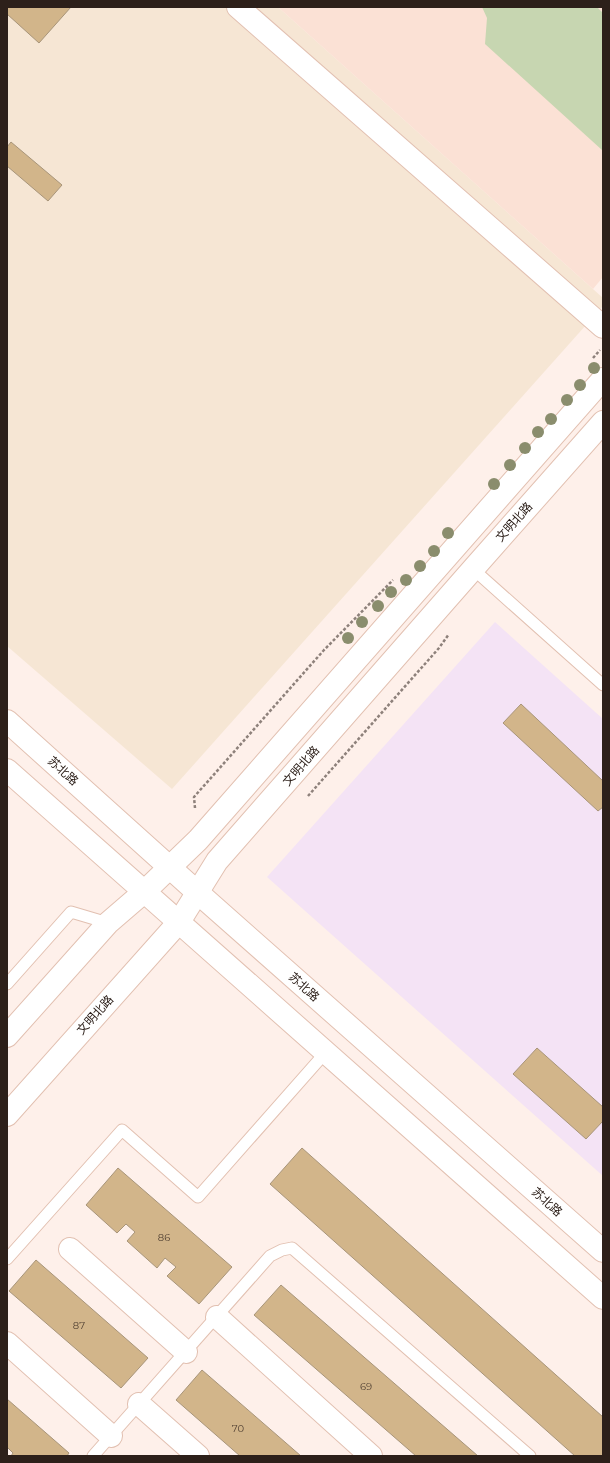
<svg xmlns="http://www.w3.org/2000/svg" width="610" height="1463" font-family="Montserrat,'Noto Sans SC',sans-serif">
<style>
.commercial{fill:#f4e3f5}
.industrial{fill:#f6e6d4}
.built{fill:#fbe1d5}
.green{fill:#c7d6b1}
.building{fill:#d2b58a;stroke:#a8957a}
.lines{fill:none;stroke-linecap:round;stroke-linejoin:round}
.service-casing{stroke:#e2c0b1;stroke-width:13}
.minor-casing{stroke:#e2c0b1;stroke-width:24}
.tertiary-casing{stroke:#e2c0b1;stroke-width:24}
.secondary-casing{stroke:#e2c0b1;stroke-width:24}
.path{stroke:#8e817b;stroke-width:2.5;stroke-dasharray:3 2;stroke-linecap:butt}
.service{stroke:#fff;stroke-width:11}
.minor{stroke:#fff;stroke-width:22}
.tertiary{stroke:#fff;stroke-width:22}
.secondary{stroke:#fff;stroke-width:22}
.tree{fill:#8a8d6d}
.labels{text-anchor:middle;stroke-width:4;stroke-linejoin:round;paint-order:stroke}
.number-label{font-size:10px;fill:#564536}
.street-label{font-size:12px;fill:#2d201a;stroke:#fff}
</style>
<rect width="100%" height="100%" fill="#fef0ea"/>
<path class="commercial" d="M495,622L603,719V1176L267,877Z"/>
<path class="industrial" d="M7,7H278L603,298V306L172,789L7,646Z"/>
<path class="built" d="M278,7H603V277L593,289Z"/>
<path class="green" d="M482,7H597L603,13V149L602,150L485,44L487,18Z"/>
<path class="building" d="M7,7H71L39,43L7,14Z
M11,142L62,185L48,201L7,166V147Z
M521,704L603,781V807L598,811L503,723Z
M537,1048L603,1107V1121L586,1139L513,1074Z
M302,1148L603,1417V1456H575L270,1184Z
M118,1168L232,1267L199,1304L167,1276L176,1267L165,1258L157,1268L127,1241L135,1232L126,1224L117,1233L86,1205Z
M36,1260L148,1358L121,1388L9,1291Z
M281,1285L478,1456H416L254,1315Z
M202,1370L301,1456H240L176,1400Z
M7,1399L69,1453L67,1456H11L13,1453L7,1447Z"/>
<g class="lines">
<defs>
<path id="service" d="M473,569L603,685
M7,984L71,912L108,923
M7,1259L122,1130L198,1197L326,1052
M93,1456L270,1256L282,1250L292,1248L530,1456"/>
<path id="minor" d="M238,7L603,327
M70,1249L186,1352
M217,1317L371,1456
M7,1343L111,1436
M139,1404L198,1456"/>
<path id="tertiary" d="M7,1036L108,923L144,892L198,840L603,379
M7,1115L179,922L217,861L473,569L603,422"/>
<path id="secondary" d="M7,721L197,892L603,1251
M7,770L603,1298"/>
</defs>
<use href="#service" class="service-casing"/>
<use href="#minor" class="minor-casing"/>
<use href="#tertiary" class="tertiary-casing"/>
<use href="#secondary" class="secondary-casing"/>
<path class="path" d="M593,358L600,350
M308,796L439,648L449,634
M195,808L194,797L324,650L393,580"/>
<use href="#service" class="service"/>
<use href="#minor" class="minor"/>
<use href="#tertiary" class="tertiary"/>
<use href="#secondary" class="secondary"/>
</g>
<g class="tree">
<circle cx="594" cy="368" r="6"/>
<circle cx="580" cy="385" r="6"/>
<circle cx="567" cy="400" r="6"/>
<circle cx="551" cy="419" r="6"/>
<circle cx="538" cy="432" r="6"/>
<circle cx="525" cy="448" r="6"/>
<circle cx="510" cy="465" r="6"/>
<circle cx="494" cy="484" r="6"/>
<circle cx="448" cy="533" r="6"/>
<circle cx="434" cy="551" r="6"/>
<circle cx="420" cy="566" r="6"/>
<circle cx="406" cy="580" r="6"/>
<circle cx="391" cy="592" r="6"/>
<circle cx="378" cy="606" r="6"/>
<circle cx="362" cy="622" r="6"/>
<circle cx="348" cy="638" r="6"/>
</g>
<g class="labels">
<g class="number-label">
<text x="164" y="1241">86</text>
<text x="79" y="1329">87</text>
<text x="366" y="1390">69</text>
<text x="238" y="1432">70</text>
</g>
<g class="street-label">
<text transform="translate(514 522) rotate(-48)" y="4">文明北路</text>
<text transform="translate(301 766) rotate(-49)" y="4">文明北路</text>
<text transform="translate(63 771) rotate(42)" y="4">苏北路</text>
<text transform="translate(304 987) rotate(42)" y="4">苏北路</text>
<text transform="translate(95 1015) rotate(-48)" y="4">文明北路</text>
<text transform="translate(547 1202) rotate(42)" y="4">苏北路</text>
</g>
</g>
<rect width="610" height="1463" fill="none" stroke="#2d201a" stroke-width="16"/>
</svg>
